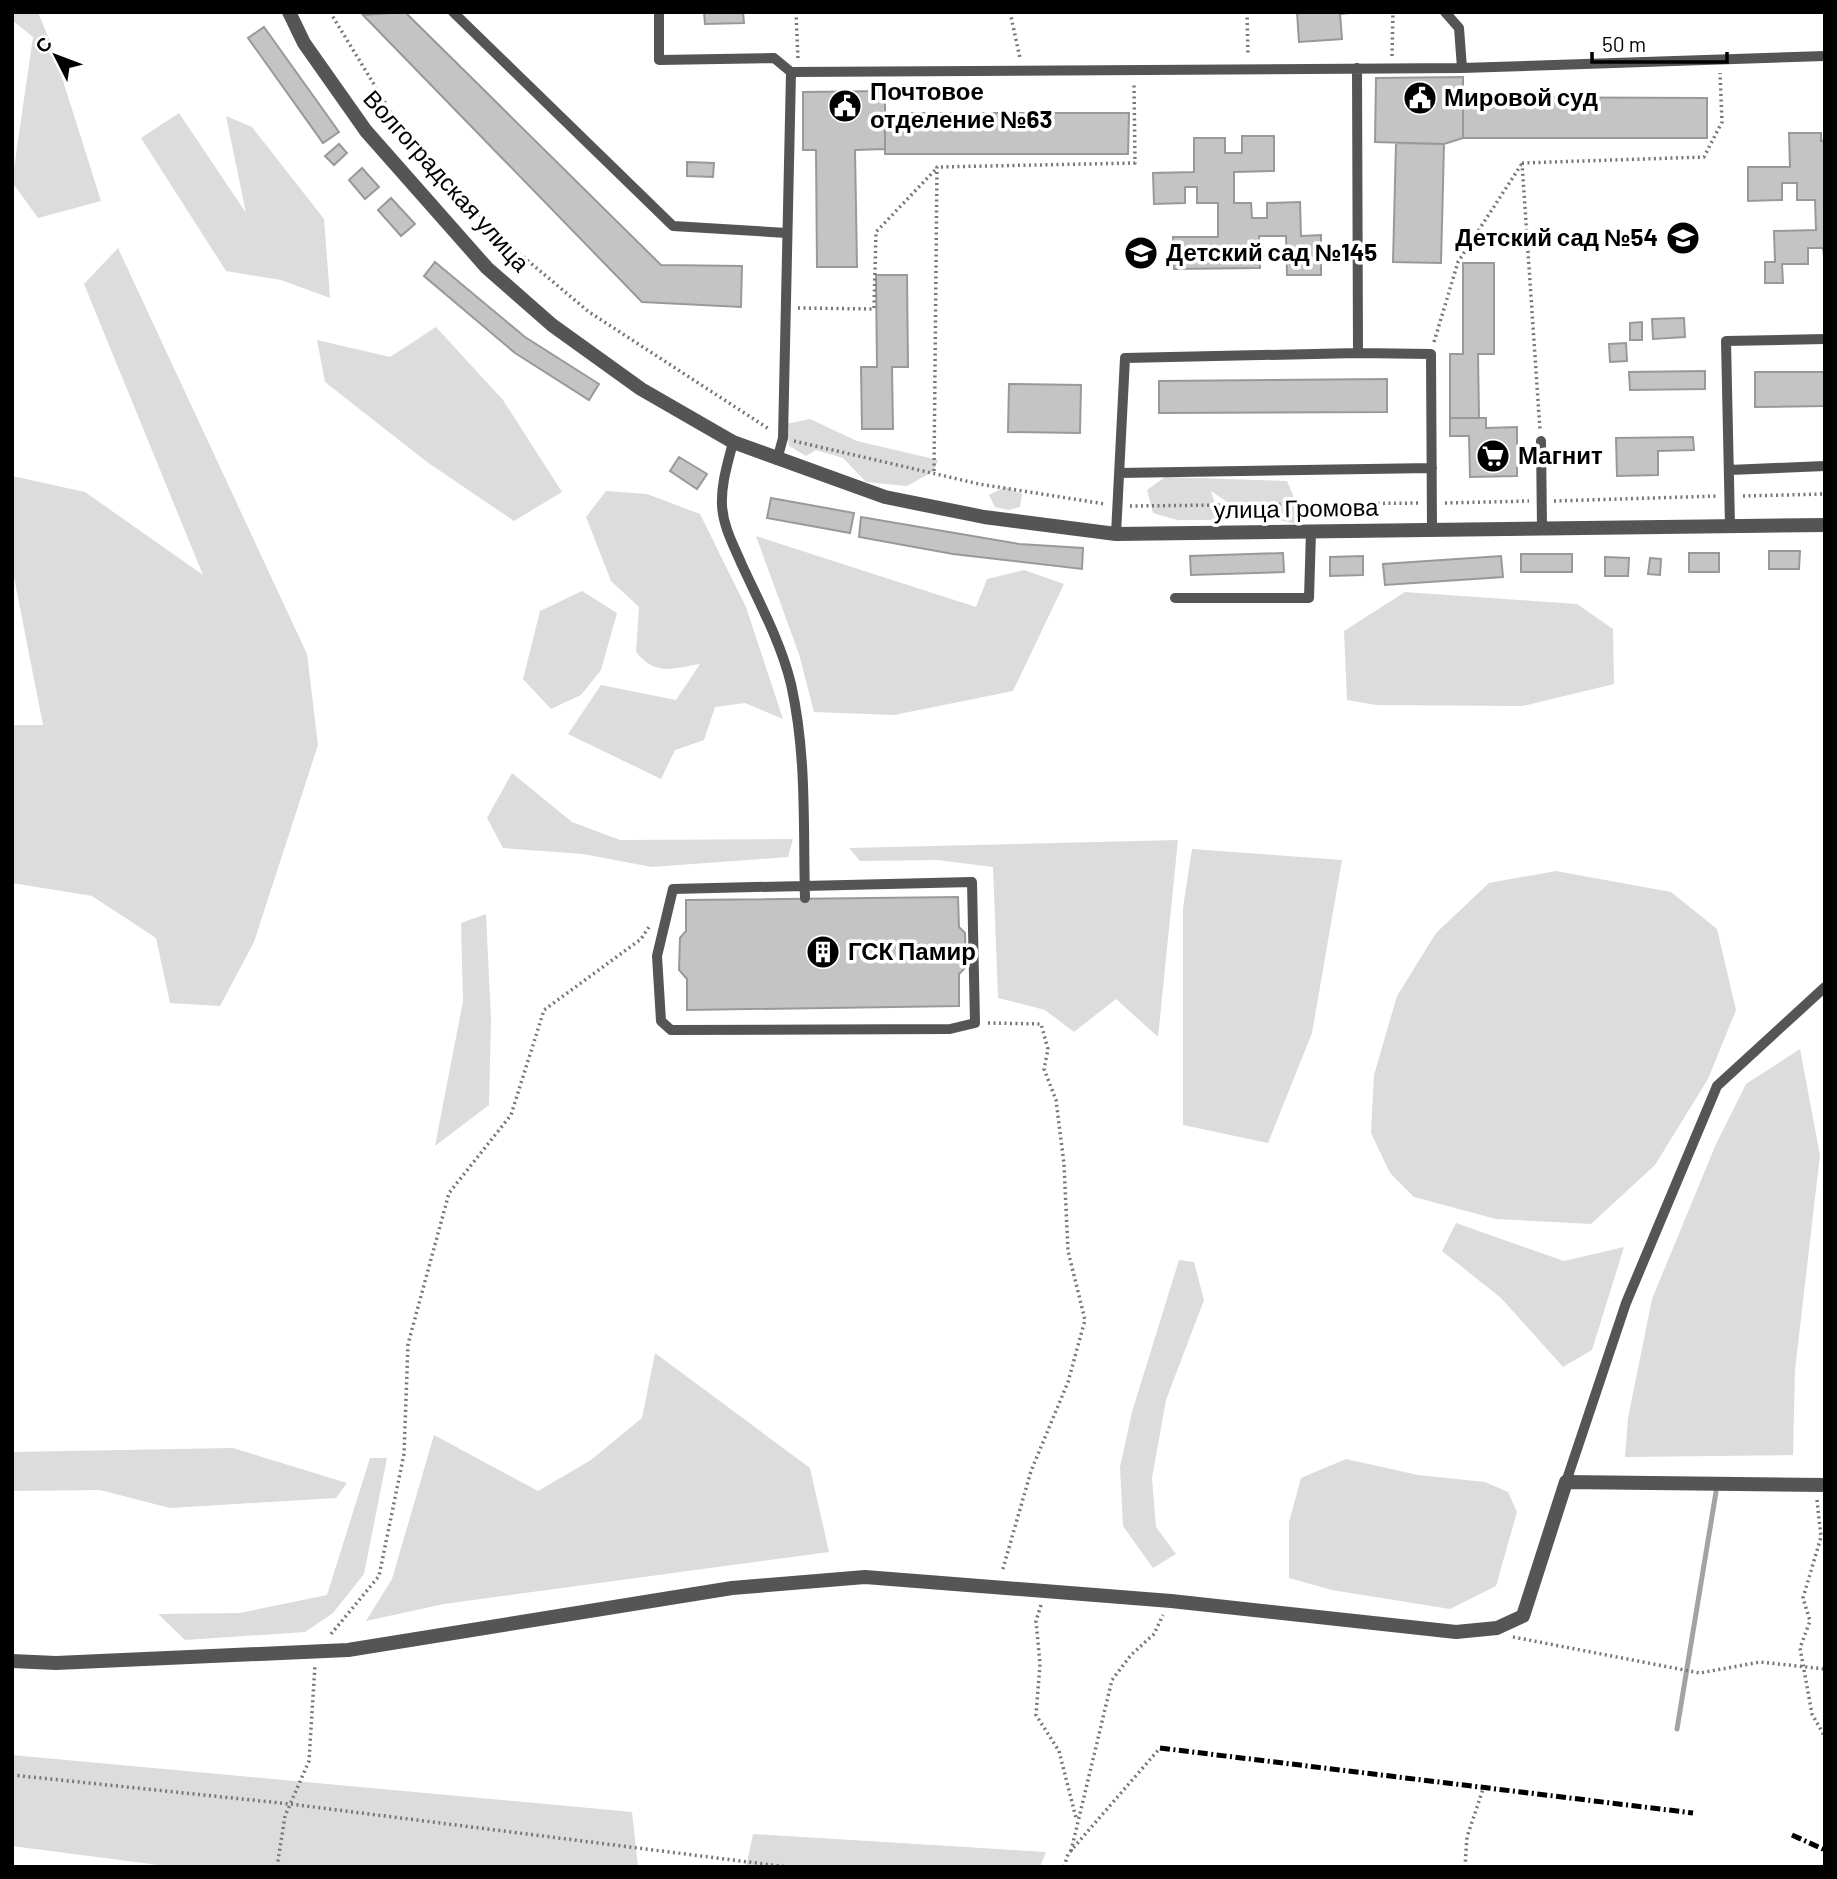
<svg xmlns="http://www.w3.org/2000/svg" width="1837" height="1879" font-family="Barlow,sans-serif">
<style>
.green{fill:#dcdcdc}
.lines{fill:none;stroke-linecap:round;stroke-linejoin:round}
.stream{stroke:#a3a3a3;stroke-width:5}
.building{fill:#c4c4c4;stroke:#999;stroke-width:2}
.path{stroke:#777;stroke-width:3.5;stroke-dasharray:2 3.5;stroke-linecap:butt}
.lane{stroke:#555;stroke-width:10}
.street{stroke:#555;stroke-width:14}
.rail{stroke:#000;stroke-width:5;stroke-dasharray:10 3.5 2 3.5;stroke-linecap:butt}
.labels{text-anchor:middle;stroke-width:7;stroke-linejoin:round;paint-order:stroke}
.poi-label{font-size:24px;font-weight:bold;fill:#000;stroke:#fff;text-anchor:start}
.street-label{font-size:24px;fill:#000;stroke:#fff}
</style>
<rect width="100%" height="100%" fill="#fff"/>
<path class="green" d="M12,12H38L53,49L101,201L38,218L12,182L33,37L12,20Z
M179,113L246,213L226,116L252,127L324,219L330,298L281,280L226,271L141,138Z
M118,248L307,654L318,745L254,942L220,1006L170,1003L156,938L92,896L12,883V725H43L12,567V476L85,492L203,575L84,284Z
M436,327L503,400L562,492L514,521L427,462L325,382L317,340L390,357Z
M810,419L857,441L938,460L934,471L907,486L866,482L843,458L816,450L806,456L789,446L786,424Z
M1165,477L1287,481L1300,512L1297,524L1242,512L1211,491L1220,520H1177L1153,513L1147,490Z
M1005,487L1022,494L1020,507L1009,510L995,507L989,495Z
M606,491L647,494L700,514L746,607L783,719L745,703L715,707L704,740L675,750L661,779L568,734L601,685L676,700L700,664C672,668 657,677 636,652L639,607L611,581L586,517Z
M756,536L976,607L987,579L1024,570L1064,584L1013,691L894,715L814,712L799,654Z
M582,591L617,613L601,670L581,695L551,709L523,679L540,611Z
M1405,592L1577,604L1613,629L1614,684L1523,706L1376,705L1347,700L1344,631Z
M512,773L572,822L620,840L793,839L788,857L652,867L583,854L503,848L487,818Z
M1178,840L1158,1037L1116,999L1074,1032L1045,1010L998,998L993,867L937,860L860,861L849,848Z
M1192,849L1342,860L1312,1033L1268,1143L1183,1125V908Z
M1556,871L1671,892L1717,929L1736,1010L1708,1079L1655,1165L1591,1224L1496,1219L1414,1197L1390,1173L1371,1133L1374,1075L1397,996L1436,933L1489,883Z
M486,914L491,1019L489,1105L435,1146L463,1001L461,923Z
M1800,1049L1820,1155L1795,1370L1793,1455L1625,1457L1628,1418L1652,1299L1716,1144L1746,1084Z
M1456,1223L1564,1261L1624,1247L1592,1350L1563,1367L1501,1298L1442,1251Z
M1179,1260L1194,1262L1204,1300L1166,1400L1152,1478L1156,1527L1176,1554L1153,1568L1123,1526L1120,1467L1132,1412Z
M655,1353L810,1468L829,1552L444,1604L366,1621L392,1579L434,1435L538,1491L591,1460L642,1418Z
M233,1448L347,1483L336,1498L170,1508L100,1490L12,1491V1452Z
M370,1458H387L364,1574L333,1613L305,1632L185,1640L158,1614L240,1613L327,1595Z
M1346,1459L1418,1475L1485,1482L1508,1492L1517,1512L1496,1586L1450,1609L1332,1590L1289,1578V1522L1301,1478Z
M12,1755L632,1812L638,1867H174L12,1846Z
M753,1834L1046,1852L1040,1867H746Z"/>
<g class="lines">
<path class="stream" d="M1677,1729L1716,1492"/>
</g>
<path class="building" d="M405,12L661,265L742,266L741,307L642,302L363,15Z
M704,12H743L744,23L705,24Z
M1297,12H1360L1340,14L1342,39L1299,42Z
M264,27L339,132L323,143L248,38Z
M1463,77V138L1444,144L1375,142L1376,78Z
M885,91V149L855,150L857,267H817L816,150H803V92Z
M1463,97L1707,98V138H1463Z
M885,113H1129L1128,154H885Z
M1789,133H1821V141L1825,140V264L1823,248H1808V264H1782L1783,283H1765V262H1775L1774,231L1816,230L1815,200H1797V183H1782V200L1748,201V167H1790Z
M1242,136H1274V171L1234,172V203H1251L1252,218H1267V203L1300,202L1301,236L1321,235V275H1287L1286,236H1259L1260,268L1174,269L1173,237H1218V203H1197V187H1185V203L1154,204L1153,173L1194,172V138H1225V153H1242Z
M1396,143L1444,144L1441,263L1393,262Z
M339,144L347,153L334,165L325,156Z
M687,162L714,163L713,177L687,176Z
M362,168L379,187L365,199L349,180Z
M391,198L415,224L401,236L378,210Z
M435,262L525,337L599,384L589,400L515,353L424,276Z
M1463,263H1494V354H1478L1479,418H1450V354H1463Z
M876,275H907L908,367H892L893,429H862L861,367H877Z
M1684,318L1685,337L1653,339L1652,319Z
M1642,322V340H1630V323Z
M1626,343L1627,361L1610,362L1609,344Z
M1705,371V389L1630,390L1629,372Z
M1755,372H1825V406L1755,407Z
M1387,379V412L1159,413V381Z
M1009,384L1081,385L1080,433L1008,432Z
M1450,418H1486V428L1517,427V476L1470,477L1469,436H1450Z
M1693,437L1694,450L1658,451V475L1617,476L1616,438Z
M679,457L707,474L697,489L670,471Z
M771,498L854,513L850,533L767,518Z
M861,517L1019,544L1083,548L1082,569L953,554L859,537Z
M1769,551H1800L1799,569H1769Z
M1283,553L1284,572L1191,575L1190,556Z
M1689,553H1719V572H1689Z
M1521,554H1572V572H1521Z
M1363,556V575L1330,576V557Z
M1501,556L1503,577L1385,585L1383,564Z
M1605,557L1629,558L1628,576H1605Z
M1650,558L1661,559L1660,575L1648,574Z
M958,897L959,927L965,933L966,967L959,974V1006L687,1010V979L679,970L680,938L686,931V900Z"/>
<g class="lines">
<path class="path" d="M330,12L392,114L496,234L589,312L769,429
M796,12L798,59
M1010,12L1020,58
M1247,12L1248,56
M1392,56L1393,12
M1522,163L1704,157L1722,122L1720,73
M1522,163L1540,430
M798,308L874,309L876,232L936,169
M1434,342L1458,262L1521,165
M794,441L979,484L1105,504
M934,471L937,167L1135,163L1134,83
M1743,496L1825,494
M1554,501L1718,496
M1445,503L1529,501
M1130,506L1420,503
M988,1023L1041,1024L1048,1049L1044,1069L1056,1100L1064,1164L1068,1251L1085,1320L1068,1382L1031,1471L1002,1572
M1817,1500L1821,1537L1803,1598L1810,1621L1800,1648L1812,1714L1825,1737
M1041,1605L1036,1621L1040,1664L1036,1715L1059,1751L1076,1818
M331,1634L379,1576L404,1454L408,1344L449,1193L511,1115L544,1010L641,939L649,927
M1513,1637L1700,1673L1760,1662L1825,1669
M12,1775L290,1804L788,1867
M1071,1851L1112,1680L1131,1655L1154,1634L1163,1615
M277,1867L285,1816L309,1761L315,1665
M1064,1867L1068,1854L1160,1748
M1465,1867L1467,1837L1483,1789"/>
<path class="lane" d="M453,12L673,226L787,233
M659,12V60L774,58L791,72L1462,68L1825,56
M1445,12L1459,28L1462,68
M1357,68L1358,353L1431,354L1432,530
M1541,441L1542,528
M733,442C728,463 721,483 722,505C723,527 734,546 742,565C760,604 781,643 791,684C807,756 803,825 805,898
M777,460L783,438L791,72
M1729,470L1825,466
M1119,473L1432,468
M1730,525L1726,341L1825,339
M1116,534L1125,358L1358,353
M1175,598H1309L1311,531
M972,882L975,1023L950,1029L671,1030L661,1021L657,956L673,889Z
M1566,1482L1626,1303L1717,1086L1825,987"/>
<path class="street" d="M289,12L304,43L366,131L487,268L552,325L641,389L733,442L885,497L984,517L1116,534L1825,525
M12,1661L56,1663L348,1650L732,1588L865,1577L1171,1601L1456,1632L1497,1628L1523,1616L1566,1482L1825,1485"/>
<path class="rail" d="M1160,1748L1693,1813
M1792,1835L1825,1850"/>
</g>
<defs>
<symbol id="civic-disc" viewBox="-11 -11 22 22"><circle r="9.5" fill="#000" stroke="#fff"/><path d="M-.6-6.5H3V-4.5H.6V-3L4-1V1h2V6H-6V1h2V-1L-.6-3ZM-1.2 2.5V6h2.4V2.5Z" fill="#fff"/></symbol>
<symbol id="school-disc" viewBox="-11 -11 22 22"><circle r="9.5" fill="#000" stroke="#fff"/><path d="M0-5L7-2L0 1L-7-2ZM-4 1L0 2.5L4 1V4Q0 6-4 4Z" fill="#fff"/></symbol>
<symbol id="supermarket-disc" viewBox="-11 -11 22 22"><circle r="9.5" fill="#000" stroke="#fff"/><path d="M-6-5.5h2.5l.6 2H6L4.5 2H-2.5L-4.4-4H-6ZM-1.5 3.2a1.3 1.3 0 1 0 .1 0ZM3 3.2a1.3 1.3 0 1 0 .1 0Z" fill="#fff"/></symbol>
<symbol id="building-disc" viewBox="-11 -11 22 22"><circle r="9.5" fill="#000" stroke="#fff"/><path d="M-4-6H4V6H1V3H-1V6H-4ZM-2.5-4.3h1.7v1.8h-1.7ZM.8-4.3h1.7v1.8H.8ZM-2.5-1h1.7V.8h-1.7ZM.8-1h1.7V.8H.8Z" fill="#fff"/></symbol>
</defs>
<g fill-rule="evenodd">
<use href="#civic-disc" x="1401" y="79" width="38" height="38"/>
<use href="#civic-disc" x="826" y="87" width="38" height="38"/>
<use href="#school-disc" x="1664" y="219" width="38" height="38"/>
<use href="#school-disc" x="1122" y="234" width="38" height="38"/>
<use href="#supermarket-disc" x="1474" y="437" width="38" height="38"/>
<use href="#building-disc" x="804" y="933" width="38" height="38"/>
</g>
<g class="labels">
<g class="poi-label">
<text x="870" y="100">Почтовое<tspan x="870" dy="28">отделение №63</tspan></text>
<text x="1444" y="106">Мировой суд</text>
<text x="1658" y="246" text-anchor="end">Детский сад №54</text>
<text x="1166" y="261">Детский сад №145</text>
<text x="1518" y="464">Магнит</text>
<text x="848" y="960">ГСК Памир</text>
</g>
<g class="street-label">
<text transform="translate(446 181) rotate(48)" y="8">Волгоградская улица</text>
<text transform="translate(1296 509) rotate(-1)" y="8">улица Громова</text>
</g>
</g>
<rect width="1837" height="1879" fill="none" stroke="#000000" stroke-width="28"/>
<g transform="translate(56 56) rotate(312)" stroke="#ffffff" stroke-width="5" paint-order="stroke">
<path d="M0-5L12 26L0 18L-12 26Z" fill="#000000"/>
<text y="-10" font-size="19" font-weight="bold" text-anchor="middle" fill="#000000">С</text>
</g>
<path d="M1592 52v10h135v-10" fill="none" stroke="#000000" stroke-width="3.5"/>
<text x="1602" y="52" font-size="21" fill="#000000" stroke="#ffffff" stroke-width="5" paint-order="stroke">50 m</text>
</svg>
